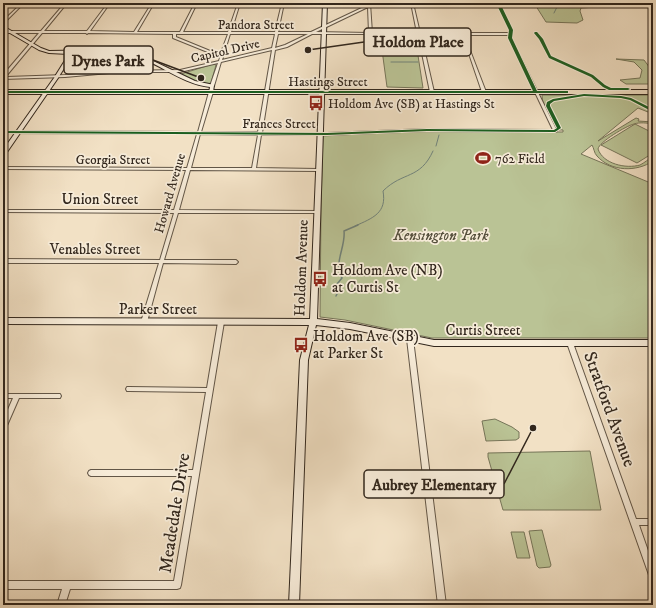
<svg xmlns="http://www.w3.org/2000/svg" width="656" height="608" font-family="'IM FELL DW Pica',serif">
<style>
.green{fill:#bac395;stroke:#767559}
.lines{fill:none;stroke-linecap:round;stroke-linejoin:round}
.stream-far1{stroke:#718178;stroke-width:1}
.stream{stroke:#718178;stroke-width:1.5}
.street-casing{stroke:#625647;stroke-width:2}
.secondary-casing{stroke:#32271d;stroke-width:2}
.primary-casing{stroke:#32271d;stroke-width:2}
.street{fill:#f7ecd9;fill-rule:evenodd}
.secondary{fill:#f7ecd9;fill-rule:evenodd}
.primary{fill:#f2e1c5;fill-rule:evenodd}
.cycleway-casing{stroke:#f7ecd9;stroke-width:2}
.cycleway{fill:#1b5e20;fill-rule:evenodd}
.labels{text-anchor:middle;stroke-width:3.5;stroke-linejoin:round;paint-order:stroke}
.far-street-label{font-size:13px;fill:#32271d;stroke:#f7ecd9}
.far-poi-label{font-size:13px;fill:#32271d;stroke:#f7ecd9;text-anchor:start}
.street-label{font-size:15px;fill:#32271d;stroke:#f7ecd9}
.park-label{font-size:15px;font-style:italic;fill:#544e3b;stroke:#f7ecd9}
.poi-label{font-size:15px;fill:#32271d;stroke:#f7ecd9;text-anchor:start}
.near-street-label{font-size:18px;fill:#32271d;stroke:#f7ecd9}
.leader{fill:none;stroke:#32271d;stroke-width:1.5}
.callout-dot{fill:#32271d;stroke:#f7ecd9;stroke-width:1.5}
.callout{fill:#f7ecd9;stroke:#32271d;stroke-width:1.5}
.callout-label{font-size:16px;text-anchor:middle;font-weight:bold;fill:#32271d}
</style>
<rect width="100%" height="100%" fill="#f2e1c5"/>
<filter id="stains"><feTurbulence type="fractalNoise" baseFrequency=".005" numOctaves="4"/><feColorMatrix values="0 0 0 0 .2 0 0 0 0 .09 0 0 0 0 .02 0 0 0 .5 -.17"/></filter>
<radialGradient id="worn" r=".72"><stop offset=".6" stop-color="#630" stop-opacity="0"/><stop offset="1" stop-color="#630" stop-opacity=".3"/></radialGradient>
<path class="green" d="M534,3H622L611,6L581,8L580,11L583,20L577,23L546,22Z
M380,35L415,36L423,88L387,87Z
M616,59L644,60L653,72V84H626L620,80L640,78L642,70L634,62Z
M213,64L216,65L211,83C202,87 189,78 181,74Z
M542,95H653V114L638,108L598,141L636,118L639,119L638,121L653,122V124C647,123 640,122 634,124C626,126 599,142 598,149C603,164 626,169 640,165C644,163 649,159 653,156V161C637,172 611,172 597,156C594,153 594,148 592,145L581,154L653,184V338H432L345,320L320,317L321,209L323,136L412,131L563,132V130H557C550,122 542,105 542,95Z
M635,124L653,133V153L637,163L601,145Z
M495,419L512,427L519,432V438L516,440L486,441L482,421Z
M590,451L601,510H503L488,457V453Z
M542,530L551,565L550,567L539,568L537,566L529,531Z
M511,532H524L530,558H517Z"/>
<g class="lines">
<path class="stream-far1" d="M554,13L558,5L556,3
M391,62H418
M436,146L439,135
M355,226C373,218 387,213 383,191C403,171 420,180 433,151"/>
<path class="stream" d="M336,296L339,290L337,284L342,278C333,263 346,247 344,231L358,225"/>
<defs>
<path id="street" d="M22,3H24L3,24V21Z
M65,3H67L44,31H87L108,3H110L90,31L134,32L152,3H154L137,32H180L195,3H197L183,32H228L238,3H240L231,32H275L282,3H284L278,32H311L368,5V3H370L372,33H417L411,3H413L420,33H509L510,30L497,3H499L512,30L511,38L557,131L555,132L427,131L327,135H261L256,168L318,169L320,170L318,171L190,170L179,210L317,211L319,212L317,213H178L164,260H236L238,262L236,264L163,263L147,322L146,323H142L141,322L159,263H3V259L160,260L174,213L3,212V210H174L186,170L3,169V167L187,168L197,134L3,133V131L198,132L209,92L211,91L213,92L201,132H258L272,50L221,62L214,86L212,87L210,86L218,63L180,72H120L65,77L3,79L4,74L39,33H3V31H41ZM368,7L369,33L316,32ZM42,33H86L87,34L88,33L173,34V38L220,57L219,61L180,70L115,71L122,60L120,59H119L112,71L65,75L7,77V75ZM176,34H228L220,55L176,37ZM230,34H275L272,48L222,60ZM278,34H308L285,45L275,48ZM312,34H418L430,92L432,93L434,92L421,35H465L466,45L482,92L484,93L486,92L468,45L467,35H509V38L553,130L427,129L327,133H262L275,50L287,47ZM200,134L258,135L252,168H191Z
M221,320L223,321L224,322L181,585L180,588L177,589H70L65,605H57L62,589H3V581H174L192,476H91L89,475L88,473L89,471L91,470H193L206,392L129,391H127L126,389L127,387H129L207,388L218,322L219,321Z
M410,337L412,338L413,339L446,605H438L407,339L408,338Z
M568,341H572L573,343L636,519H653V525H639L653,565V579L650,578L649,575L567,343Z
M3,394H60L61,396L60,398H19L5,430L3,431V421L13,398H3Z"/>
<path id="secondary" d="M323,3H327L317,319L350,323L434,340H653V346H434L350,329L316,325L308,360L299,605H289L300,360L309,325L3,324V318L310,319Z
M3,26L41,48L49,51L106,50L128,52L149,59L195,81L214,85L213,92L209,93L210,87C183,84 163,66 138,57C117,50 94,53 73,54L58,78L5,155L3,156V150L54,78L69,54L49,53L39,50L3,29Z"/>
<path id="primary" d="M3,90H653V94H3Z"/>
</defs>
<use href="#street" class="street-casing"/>
<use href="#secondary" class="secondary-casing"/>
<use href="#primary" class="primary-casing"/>
<use href="#street" class="street"/>
<use href="#secondary" class="secondary"/>
<use href="#primary" class="primary"/>
<defs>
<path id="cycleway" d="M496,3H500L513,30L512,38L537,91H568V93H3V91H533L508,38L509,30Z
M535,32H537L543,39L551,56L593,75L605,85L611,88H628L630,89L628,90H609L603,87L591,77L549,58L539,39L534,33Z
M584,94L621,96L631,98L653,109V112L630,100L621,98L584,96L554,101L550,104V106L561,128L555,132L427,131L327,135L3,133V131L327,133L427,129L554,130L557,128L546,106L547,102L553,99Z"/>
</defs>
<use href="#cycleway" class="cycleway-casing"/>
<use href="#cycleway" class="cycleway"/>
</g>
<defs>
<symbol id="bus-bare" viewBox="-9 -9 18 18"><path d="M-5-6H5V4H4V6H2V4H-2V6H-4V4H-5ZM-3.5-4V0h7V-4ZM-3.5 1.2v1.5H-2V1.2ZM2 1.2v1.5H3.5V1.2Z" fill="#8f2418" stroke="#f7ecd9" stroke-width="2.5" paint-order="stroke"/></symbol>
<symbol id="stadium-bare" viewBox="-9 -9 18 18"><path d="M0-5a6.5 5 0 1 0 0 10a6.5 5 0 1 0 0-10ZM-3.5-1.8h7v3.6h-7Z" fill="#8f2418" stroke="#f7ecd9" stroke-width="2.5" paint-order="stroke"/></symbol>
</defs>
<g fill-rule="evenodd">
<use href="#bus-bare" x="305" y="92" width="22" height="22"/>
<use href="#stadium-bare" x="472" y="147" width="22" height="22"/>
<use href="#bus-bare" x="309" y="268" width="22" height="22"/>
<use href="#bus-bare" x="290" y="334" width="22" height="22"/>
</g>
<g class="labels">
<g class="far-street-label">
<text x="256" y="29">Pandora Street</text>
<text transform="translate(225 50) rotate(-13)" y="5">Capitol Drive</text>
<text x="328" y="86">Hastings Street</text>
<text x="279" y="128">Frances Street</text>
<text x="113" y="164">Georgia Street</text>
<text transform="translate(169 193) rotate(-74)" y="5">Howard Avenue</text>
</g>
<g class="far-poi-label">
<text x="328" y="108">Holdom Ave (SB) at Hastings St</text>
<text x="495" y="163">762 Field</text>
</g>
<g class="street-label">
<text x="100" y="204">Union Street</text>
<text x="95" y="254">Venables Street</text>
<text transform="translate(301 268) rotate(-88)" y="5">Holdom Avenue</text>
<text x="158" y="314">Parker Street</text>
<text x="483" y="335">Curtis Street</text>
</g>
<g class="park-label">
<text x="441" y="240">Kensington Park</text>
</g>
<g class="poi-label">
<text x="332" y="275">Holdom Ave (NB)<tspan x="332" dy="17">at Curtis St</tspan></text>
<text x="313" y="341">Holdom Ave (SB)<tspan x="313" dy="17">at Parker St</tspan></text>
</g>
<g class="near-street-label">
<text transform="translate(610 409) rotate(70)" y="6">Stratford Avenue</text>
<text transform="translate(174 513) rotate(-81)" y="6">Meadedale Drive</text>
</g>
</g>
<path class="leader" d="M308 50L364 42M201 78L153 60M533 428L504 484"/>
<g class="callout-dot">
<circle cx="308" cy="50" r="4"/>
<circle cx="201" cy="78" r="4"/>
<circle cx="533" cy="428" r="4"/>
</g>
<g class="callout">
<rect x="364" y="28" width="107" height="28" rx="4"/>
<rect x="64" y="46" width="89" height="28" rx="4"/>
<rect x="364" y="470" width="140" height="28" rx="4"/>
</g>
<g class="callout-label">
<text x="418" y="47">Holdom Place</text>
<text x="108" y="66">Dynes Park</text>
<text x="434" y="490">Aubrey Elementary</text>
</g>
<rect width="656" height="608" fill="none" stroke="#f2e1c5" stroke-width="16"/>
<rect x="4" y="4" width="648" height="600" fill="none" stroke="#32271d" stroke-width="2"/>
<rect x="8" y="8" width="640" height="592" fill="none" stroke="#32271d"/>
<rect width="100%" height="100%" filter="url(#stains)"/>
<rect width="100%" height="100%" fill="url(#worn)"/>
</svg>
